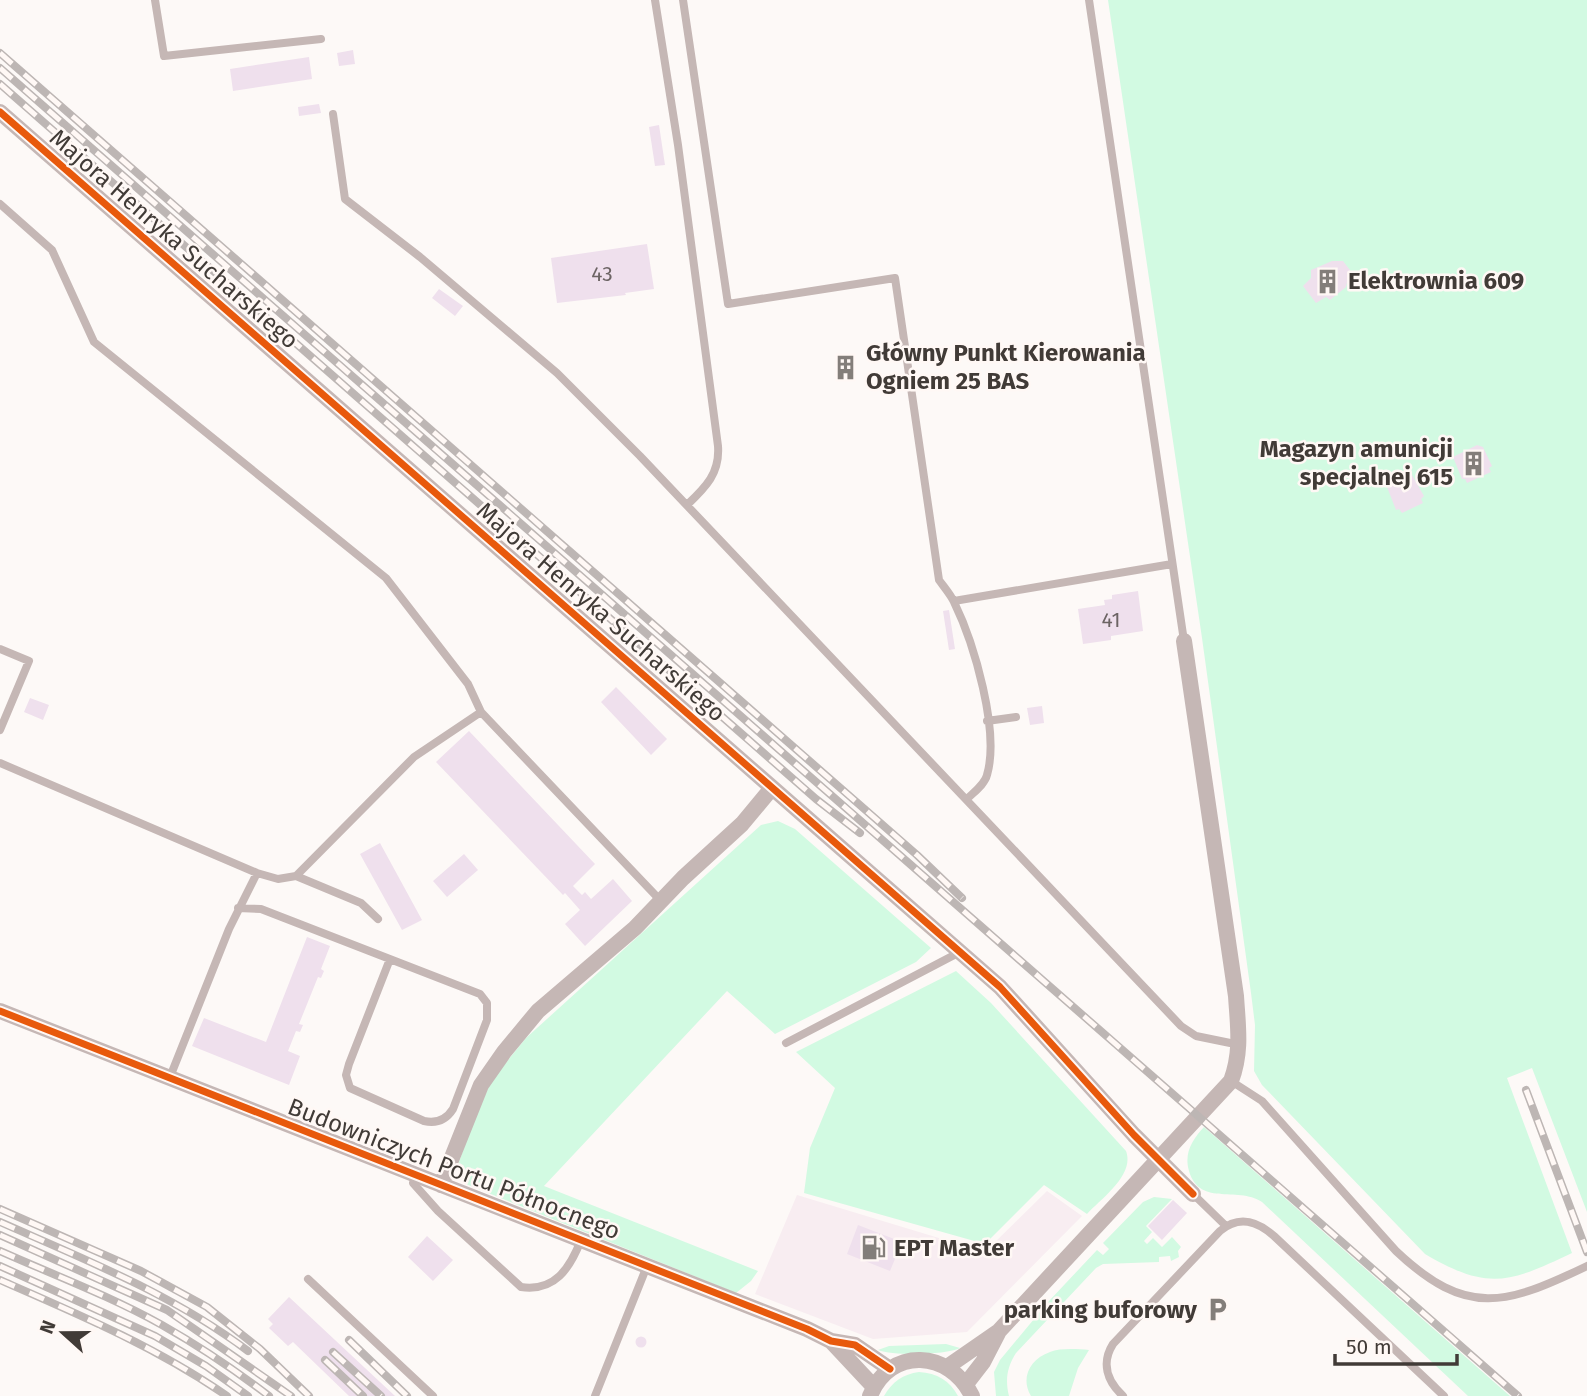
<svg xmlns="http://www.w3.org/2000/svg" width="1587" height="1396" font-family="'Fira Sans',sans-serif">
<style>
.commercial{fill:#f8edf1}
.green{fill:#d2fae2}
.building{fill:#efe0ed}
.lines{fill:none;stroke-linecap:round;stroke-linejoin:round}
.service{stroke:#c5b7b5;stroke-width:8}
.minor{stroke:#c5b7b5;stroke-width:16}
.rail-casing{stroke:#bdb6b4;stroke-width:8}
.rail{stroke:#fff8f5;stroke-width:5;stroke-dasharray:16;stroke-linecap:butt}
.cycleway-casing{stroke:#fff8f5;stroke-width:11}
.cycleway{stroke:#e8590c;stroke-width:7}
.labels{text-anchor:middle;stroke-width:5;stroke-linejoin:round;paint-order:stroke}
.number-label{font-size:21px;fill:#6c6464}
.street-label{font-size:24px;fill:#413b37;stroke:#fff8f5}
.poi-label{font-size:24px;font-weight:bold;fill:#413b37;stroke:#fff8f5;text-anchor:start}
</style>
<rect width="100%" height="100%" fill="#fdf9f7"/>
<path class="commercial" d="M1047,1191L1082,1216L967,1332L873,1339L755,1294L797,1195L985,1252Z"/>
<path class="green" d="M1108,0H1587V1212L1532,1068L1507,1078L1572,1253C1509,1283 1488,1291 1425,1254L1262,1085L1254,1071L1255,1025L1251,993L1202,638Z
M778,821L795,829L931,948L916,962L775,1034L727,991L544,1186L758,1271L751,1281L736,1293L466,1184L458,1174V1165L468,1136L491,1081L526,1038L761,825Z
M956,971L991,1003L1126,1151C1135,1175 1102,1198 1087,1214L1044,1185L985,1244L804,1193L810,1148L835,1088L796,1052Z
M1204,1127L1510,1396H1468L1262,1202C1237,1185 1197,1209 1188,1167C1185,1150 1194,1138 1204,1127Z
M1154,1197L1172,1199L1146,1226L1152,1232L1144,1241L1147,1244L1153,1238L1162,1247L1172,1237L1181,1247L1178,1251L1179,1257L1171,1261L1170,1256L1159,1257V1262L1103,1264L1096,1268L1016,1353C1007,1367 1005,1380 1009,1396H996L994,1372L1000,1360L1049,1301L1097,1250L1103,1255L1109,1249L1103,1243L1143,1202Z
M946,1344L960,1348C947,1355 893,1356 878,1350L889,1346Z
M1089,1350L1078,1368L1069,1396H1031C1020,1378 1030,1359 1050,1352C1060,1348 1077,1349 1089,1350Z
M919,1372C937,1373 950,1381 958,1396H884C892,1382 903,1374 919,1372Z"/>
<path class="building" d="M353,50L355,64L339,66L337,53Z
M309,57L312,79L233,91L230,69Z
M319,104L321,113L299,116L298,107Z
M659,125L665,165L655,166L649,127Z
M647,244L654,289L625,293L626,295L557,303L551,258Z
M1332,261H1343L1350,270L1346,287L1330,300L1326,297L1316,303L1303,286L1311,278V270Z
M439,289L463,306L455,316L432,298Z
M841,354L848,357L855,372V377L851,380L844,377L837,362Z
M1477,445L1483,447L1492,466L1489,468L1491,472L1467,483L1465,479H1462L1453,457Z
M1412,475L1424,496L1421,499L1423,503L1402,513L1399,509L1396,510L1387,487Z
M1138,591L1143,631L1111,636V640L1083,644L1078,609L1105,605L1104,600L1112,599V595Z
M949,610L955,649L949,650L943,611Z
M616,687L667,739L651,755L601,702Z
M30,698L49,705L43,720L24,712Z
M1042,706L1044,723L1030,725L1027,708Z
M469,731L595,864L573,886L582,895L585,892L591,899L613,879L632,901L585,946L565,924L580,910L565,893L563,895L436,762Z
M380,843L422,920L402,930L360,854Z
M464,854L478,870L447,897L433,881Z
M307,937L330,946L321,969L324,971L321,978L318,977L299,1024L303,1025L300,1032L296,1031L288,1051L300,1056L289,1085L192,1046L204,1018L266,1042Z
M1173,1200L1187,1213L1162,1240L1148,1226Z
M858,1225L902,1242L890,1271L847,1254Z
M427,1236L453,1260L433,1281L408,1257Z
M289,1297L335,1340L395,1396H349L293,1342L288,1346L269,1328L273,1324L268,1319Z
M635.5 1342a5.5 5.5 0 1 1 11 0a5.5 5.5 0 1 1-11 0Z"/>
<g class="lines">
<path class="service" d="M155,0L164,56L321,39
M655,0L678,145L718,446C720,473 706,487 687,505
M683,0L728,304L895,278L939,580C944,587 951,595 954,602C974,643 1000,731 987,775C985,784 974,792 967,799
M1089,0L1184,641
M333,114L345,199L420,257L557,373L640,456L1181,1026L1196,1036L1240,1045
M0,204L52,250L94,342L386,578L468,684L481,712
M954,601L1172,564
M0,649L29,661L0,730
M987,721L1016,717
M0,763L257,873L278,879L296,876L414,757L481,712L661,901
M296,876L361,903L378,919
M238,908L261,909L480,994L487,1003V1020L453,1109C446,1120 437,1124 424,1121L350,1088L346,1075L349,1064L390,959
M786,1043L960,952
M170,1077L229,929L257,873
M1231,1081L1262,1101L1396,1251C1467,1318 1506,1305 1587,1266
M416,1175L413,1183L438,1211L521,1287C555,1292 570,1268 581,1240
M1193,1194L1226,1226
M308,1279L433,1396
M595,1396L647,1266
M1123,1396C1107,1381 1101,1363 1113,1344L1220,1231C1239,1215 1257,1221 1274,1236L1444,1396"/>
<path class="minor" d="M0,112L1000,987L1134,1135L1193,1194
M0,1011L807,1329L831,1341L855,1345L890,1369
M441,1185L481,1085L504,1052L538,1011L635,928L683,878L742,824L772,788
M831,1341L874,1387
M947,1367L999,1331L1231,1081C1242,1052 1238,1027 1236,996L1184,641
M966,1384L983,1362L998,1333
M870,1396C890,1346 950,1350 972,1396"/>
<defs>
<path id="rail" d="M0,53L917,855L962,898
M0,68L1518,1396
M0,84L816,799L860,833
M1526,1090L1587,1252
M0,1209L141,1271L207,1307L260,1349L309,1396
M0,1222C86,1260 172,1294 248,1351
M0,1235L167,1310L291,1396
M0,1251C54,1275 110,1296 162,1325C199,1346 235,1370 269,1396
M0,1266L155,1336L206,1366L248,1396
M0,1280C78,1314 156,1347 227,1396
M349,1340L407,1396
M333,1352L381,1396
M325,1360L363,1396"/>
</defs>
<use href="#rail" class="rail-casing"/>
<use href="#rail" class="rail"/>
<defs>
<path id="cycleway" d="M0,112L1000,987L1134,1135L1193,1194
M0,1011L807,1329L831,1341L855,1345L890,1369"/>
</defs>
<use href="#cycleway" class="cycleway-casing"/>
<use href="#cycleway" class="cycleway"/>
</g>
<defs>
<symbol id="building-bare" viewBox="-9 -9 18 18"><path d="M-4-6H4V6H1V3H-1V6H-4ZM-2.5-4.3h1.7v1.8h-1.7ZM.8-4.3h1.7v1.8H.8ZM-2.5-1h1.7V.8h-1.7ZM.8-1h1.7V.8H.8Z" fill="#837e7a" stroke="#fff8f5" stroke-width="2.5" paint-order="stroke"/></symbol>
<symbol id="fuel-bare" viewBox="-9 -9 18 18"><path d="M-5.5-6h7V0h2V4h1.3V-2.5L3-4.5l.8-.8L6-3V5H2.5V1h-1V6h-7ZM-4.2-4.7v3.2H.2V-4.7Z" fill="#837e7a" stroke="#fff8f5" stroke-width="2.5" paint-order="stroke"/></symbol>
<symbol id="parking-bare" viewBox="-9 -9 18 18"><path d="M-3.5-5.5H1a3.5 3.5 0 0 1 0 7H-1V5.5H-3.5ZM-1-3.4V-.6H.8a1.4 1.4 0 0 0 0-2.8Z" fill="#837e7a" stroke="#fff8f5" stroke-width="2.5" paint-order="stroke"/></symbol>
</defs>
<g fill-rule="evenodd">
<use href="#building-bare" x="1310" y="264" width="35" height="35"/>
<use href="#building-bare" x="828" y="350" width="35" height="35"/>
<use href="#building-bare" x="1456" y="446" width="35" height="35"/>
<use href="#fuel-bare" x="856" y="1230" width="35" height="35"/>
<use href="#parking-bare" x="1200" y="1292" width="35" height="35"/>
</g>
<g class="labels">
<g class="number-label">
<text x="602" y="281">43</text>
<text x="1111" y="627">41</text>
</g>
<g class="street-label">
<text transform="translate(174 239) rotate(41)" y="8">Majora Henryka Sucharskiego</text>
<text transform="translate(601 612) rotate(41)" y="8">Majora Henryka Sucharskiego</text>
<text transform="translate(454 1169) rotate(21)" y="8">Budowniczych Portu Północnego</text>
</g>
<g class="poi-label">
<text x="1348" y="289">Elektrownia 609</text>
<text x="866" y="361">Główny Punkt Kierowania<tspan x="866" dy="28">Ogniem 25 BAS</tspan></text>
<text x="1453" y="457" text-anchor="end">Magazyn amunicji<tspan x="1453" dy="28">specjalnej 615</tspan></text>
<text x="894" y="1256">EPT Master</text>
<text x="1197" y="1318" text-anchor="end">parking buforowy</text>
</g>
</g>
<g transform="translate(63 1333) rotate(291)" stroke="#fff8f5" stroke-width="5" paint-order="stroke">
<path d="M0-5L12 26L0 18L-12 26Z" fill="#413b37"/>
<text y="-10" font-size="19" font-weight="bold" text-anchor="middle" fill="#413b37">N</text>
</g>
<path d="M1335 1354v10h122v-10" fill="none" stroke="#413b37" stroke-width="3.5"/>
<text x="1346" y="1354" font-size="21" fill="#413b37" stroke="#fff8f5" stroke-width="5" paint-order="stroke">50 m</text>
</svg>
